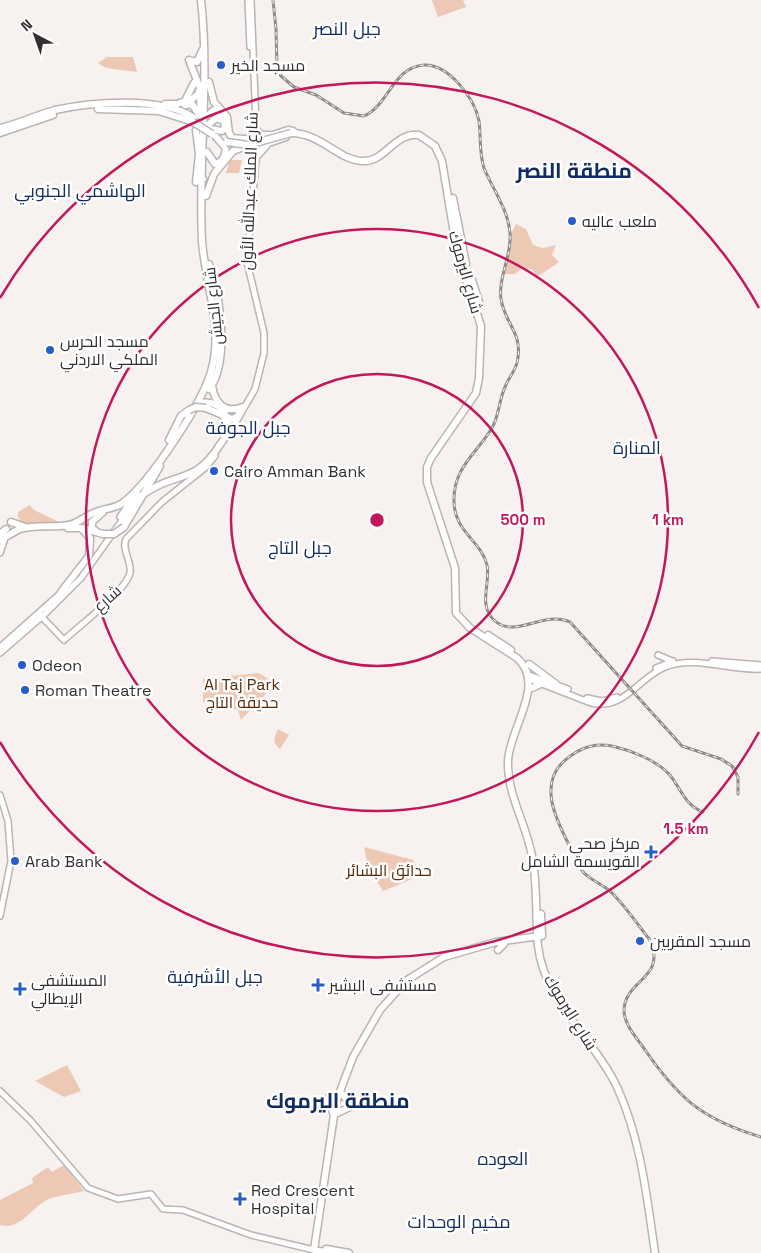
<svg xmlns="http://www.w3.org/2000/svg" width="761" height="1253" font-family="'Space Grotesk',Cairo,sans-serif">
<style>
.green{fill:#ecc8b5}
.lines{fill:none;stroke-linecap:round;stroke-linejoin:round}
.major-casing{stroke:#bab5b2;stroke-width:8}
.highway-casing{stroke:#bab5b2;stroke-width:9}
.major{stroke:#fff;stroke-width:5}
.highway{stroke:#fff;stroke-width:6}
.rail-casing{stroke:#8e8b89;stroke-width:3}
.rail{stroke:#fff;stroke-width:1;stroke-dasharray:4;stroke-linecap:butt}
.highway-bridge-casing{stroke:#bab5b2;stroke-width:9;stroke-linecap:butt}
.highway-bridge{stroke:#fff;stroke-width:6}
.ring{fill:none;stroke:#c2185b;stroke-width:2.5}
.poi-dot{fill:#265dca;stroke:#fff;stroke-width:2}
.labels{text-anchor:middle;stroke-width:5;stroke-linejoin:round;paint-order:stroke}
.poi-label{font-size:16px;fill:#32302f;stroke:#fff;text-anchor:start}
.street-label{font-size:16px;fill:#32302f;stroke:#fff}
.park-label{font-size:16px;fill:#5c2a06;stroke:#fff}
.neighbourhood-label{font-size:18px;fill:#112c61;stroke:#fff}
.district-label{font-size:21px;font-weight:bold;fill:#112c61;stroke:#fff}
.centre{fill:#c2185b;stroke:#fff;stroke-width:2.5}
.ring-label{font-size:15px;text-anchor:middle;font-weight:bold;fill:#c2185b;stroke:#fff;stroke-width:5;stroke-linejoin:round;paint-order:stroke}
</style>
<rect width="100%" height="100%" fill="#f7f2ef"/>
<path class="green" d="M432,0H463L466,7L438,17Z
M107,57H133L137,72L106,68L98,63Z
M230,160H242L239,173H226Z
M516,224L526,229L533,245L543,248L556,245L552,255L559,262L540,275H536L532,269H521L515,274H505L511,234Z
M30,505L34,510L59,522L58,524C45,525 25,530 18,517V512Z
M259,673L273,682L264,696L241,720L238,710L203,702V679Z
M278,729L289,735L280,749C272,743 274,737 278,729Z
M364,847L413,860L422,875L383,891L368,867Z
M67,1065L81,1091L64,1097L35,1081Z
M64,1165L84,1191C72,1194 60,1195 49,1199C32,1206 21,1231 0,1225V1200L33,1183L32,1178L48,1167L52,1172Z"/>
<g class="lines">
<defs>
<path id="major" d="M248,0L250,47
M253,164V143
M228,436L255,389L264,353V333L247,262L257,148L251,0
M120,517L136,493
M0,553L5,538
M39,614L64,640C81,624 125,592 130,573C132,561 121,549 126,539L162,502L206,467L215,456
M0,647L63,591
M0,653L45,614L81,578L140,495
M658,655L672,661
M712,661L761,665
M656,668L673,661
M529,675L568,689
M529,679L591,703C624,711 638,678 665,667C696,655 729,671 761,669
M587,698L602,701L617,697
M0,795L8,821L11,861L0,916
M0,1091L30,1120L88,1188L118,1199L151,1194L163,1209L183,1210L251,1235L314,1250"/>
<path id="highway" d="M189,60L197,62L203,49
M209,82L214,102L227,117L229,133L232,138L257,140L288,130L293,131
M200,97L201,113
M188,103L198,94L200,88L189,60
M165,104H177L185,101L194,83
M185,105L192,104L200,116
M98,109L159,111L193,122
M208,115L214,110L221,114
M208,125L216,118L224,121L225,128L222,131L210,129
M199,126L196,130L199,154L196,182L203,179
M0,128C19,124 36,115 55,110C92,102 162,96 194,118
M256,130L262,135H269
M0,133L53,115
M291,133C321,133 338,160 362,161C385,163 394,132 419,135L435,146L442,161L457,252L481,326L479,378L476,393L431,458L427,467V482L455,568L456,613L470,628L517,658C547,684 509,729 508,761C507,795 526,823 532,856C538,886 535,916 538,946C544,1001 595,1040 617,1087C641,1139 647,1198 655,1253
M207,152L215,164C222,163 227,154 225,147L216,137
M257,156L266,146
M206,196L214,174L233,151L243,147L263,145L286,137
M453,198L466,264
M209,264C220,294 230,363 209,389
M472,280L480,305
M212,386C215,404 225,414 243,407
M206,408L232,419L237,417L243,407
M169,440L181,416L189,410
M145,493C177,471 194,485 219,446C224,439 229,433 229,425L223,416L225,414C222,406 211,401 202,403
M11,522L25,527
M124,527L160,466
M68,528H82L103,534
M97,532L92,528V522L103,512
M0,534L6,529
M0,540C6,537 13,532 20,529C35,524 53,528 69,525C79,523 86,515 96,512C105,508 116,509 124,502C150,482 205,400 212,368C223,326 205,283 202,241C198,161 210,81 201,0
M61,592L89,556L90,538L82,529
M488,635L511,650
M529,664L556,684
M532,688L543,683
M541,914L542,936
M498,950L504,944
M342,1094L351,1104
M329,1097L333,1113
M337,1113L350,1107
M326,1249L349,1253
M329,1253L314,1250L336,1102L353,1057L380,1010L407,980L444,957L496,942L540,936"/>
</defs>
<use href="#major" class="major-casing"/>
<use href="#highway" class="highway-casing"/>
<use href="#major" class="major"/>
<use href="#highway" class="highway"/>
<defs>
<path id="rail" d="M273,0L276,29L277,68L281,76L294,87L316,95L344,113L364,116C389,105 393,67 424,65C449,64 475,99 479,121C481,136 479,153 484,168C493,190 508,209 510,233C512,256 498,277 501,299C505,325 524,333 517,363C515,371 508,379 505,387C499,400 499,416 492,428C477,453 454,467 454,499C453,532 481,540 487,565C491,584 477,605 495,621C516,639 543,610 570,622L682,746L721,759L732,766L738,777V794
M703,812C684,805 681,788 669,774C656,760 630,750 612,746C593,742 576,750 563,762C539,785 556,819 568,843C573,853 577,864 584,873C592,881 604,885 612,893C626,907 638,925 650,940C667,979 625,979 624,1010C624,1024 635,1036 643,1047C678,1098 701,1119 761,1137"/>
</defs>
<use href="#rail" class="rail-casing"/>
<use href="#rail" class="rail"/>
<defs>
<path id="highway-bridge" d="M193,122L212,134
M227,142L248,145L291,133
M189,410L196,407L206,408
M103,534H114L124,527"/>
</defs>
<use href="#highway-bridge" class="highway-bridge-casing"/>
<use href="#highway-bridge" class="highway-bridge"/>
</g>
<g class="ring">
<circle cx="377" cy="520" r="146"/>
<circle cx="377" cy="520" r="291"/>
<path d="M759 732A437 437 0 0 1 0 742M0 298A437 437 0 0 1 759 308"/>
</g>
<g class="poi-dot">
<circle cx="221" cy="65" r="5"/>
<circle cx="572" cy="221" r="5"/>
<circle cx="50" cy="350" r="5"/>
<circle cx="214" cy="471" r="5"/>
<circle cx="22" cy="665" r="5"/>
<circle cx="25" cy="690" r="5"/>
<path d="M648.5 844.5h5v5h5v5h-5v5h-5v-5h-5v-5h5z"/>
<circle cx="15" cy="861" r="5"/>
<circle cx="640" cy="941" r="5"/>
<path d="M315.5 977.5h5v5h5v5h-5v5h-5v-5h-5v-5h5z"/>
<path d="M17.5 981.5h5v5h5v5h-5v5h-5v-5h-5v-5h5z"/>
<path d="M237.5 1191.5h5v5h5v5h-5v5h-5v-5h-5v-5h5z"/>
</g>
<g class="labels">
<g class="poi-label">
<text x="231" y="71">مسجد الخير</text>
<text x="582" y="227">ملعب عاليه</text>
<text x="60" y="347">مسجد الحرس<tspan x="60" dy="18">الملكي الاردني</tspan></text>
<text x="224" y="477">Cairo Amman Bank</text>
<text x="32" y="671">Odeon</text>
<text x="35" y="696">Roman Theatre</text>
<text x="640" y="849" text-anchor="end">مركز صحي<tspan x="640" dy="18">القويسمة الشامل</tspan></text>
<text x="25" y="867">Arab Bank</text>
<text x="650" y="947">مسجد المقربين</text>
<text x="31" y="986">المستشفى<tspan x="31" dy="18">الإيطالي</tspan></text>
<text x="329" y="991">مستشفى البشير</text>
<text x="251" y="1196">Red Crescent<tspan x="251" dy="18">Hospital</tspan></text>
</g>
<g class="street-label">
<text transform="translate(249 191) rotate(-88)" y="6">شارع الملك عبدالله الأول</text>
<text transform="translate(466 272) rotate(74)" y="6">شارع اليرموك</text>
<text transform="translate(213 306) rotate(-96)" y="6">شارع الجيش</text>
<text transform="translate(107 598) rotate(-42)" y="6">شارع</text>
<text transform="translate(571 1012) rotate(58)" y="6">شارع اليرموك</text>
</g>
<g class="park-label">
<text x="242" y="690">Al Taj Park<tspan x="242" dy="18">حديقة التاج</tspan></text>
<text x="389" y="876">حدائق البشائر</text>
</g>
<g class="neighbourhood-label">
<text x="347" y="35">جبل النصر</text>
<text x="80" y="197">الهاشمي الجنوبي</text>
<text x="248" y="434">جبل الجوفة</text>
<text x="637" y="454">المنارة</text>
<text x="300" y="554">جبل التاج</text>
<text x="215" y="983">جبل الأشرفية</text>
<text x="503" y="1165">العوده</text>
<text x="459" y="1228">مخيم الوحدات</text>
</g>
<g class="district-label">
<text x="574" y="178">منطقة النصر</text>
<text x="338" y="1108">منطقة اليرموك</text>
</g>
</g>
<circle cx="377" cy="520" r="8" class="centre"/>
<g class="ring-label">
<text x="523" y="525">500 m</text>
<text x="668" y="525">1 km</text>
<text x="686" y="834">1.5 km</text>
</g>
<g transform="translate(35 35) rotate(319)" stroke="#ffffff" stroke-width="4" paint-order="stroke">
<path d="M0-4L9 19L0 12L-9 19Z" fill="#32302f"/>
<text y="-8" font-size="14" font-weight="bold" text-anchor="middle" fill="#32302f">N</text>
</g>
</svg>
